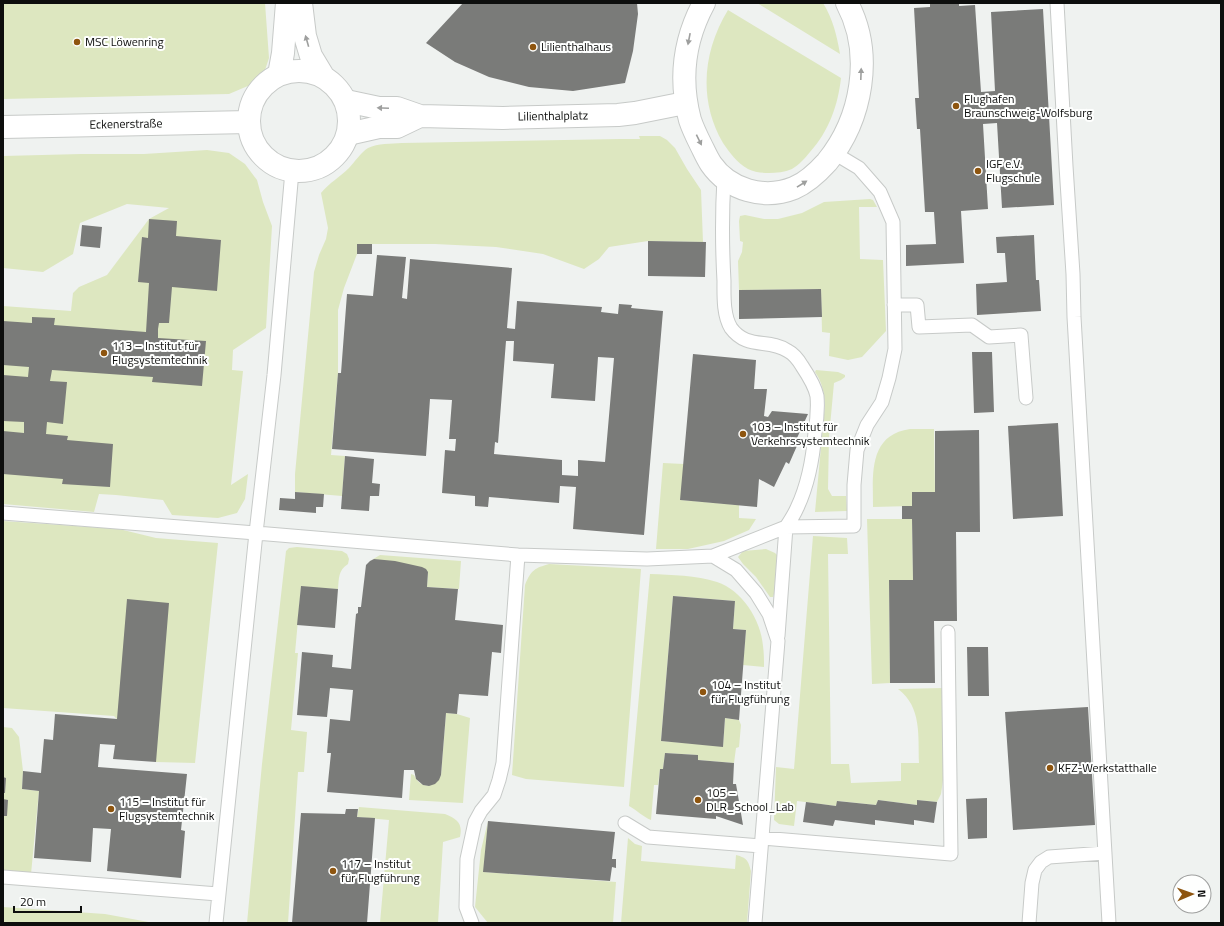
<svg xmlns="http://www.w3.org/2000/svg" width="1224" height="926" font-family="'Titillium Web',sans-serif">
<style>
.green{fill:#dde7c0}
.building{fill:#7a7b79;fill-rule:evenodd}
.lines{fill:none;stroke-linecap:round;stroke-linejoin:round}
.lane-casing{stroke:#c7cac8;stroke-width:15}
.street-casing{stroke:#c7cac8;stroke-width:24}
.secondary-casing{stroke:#c7cac8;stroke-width:24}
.lane{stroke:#fff;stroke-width:13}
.street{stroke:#fff;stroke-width:22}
.secondary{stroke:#fff;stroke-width:22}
.oneway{fill:#9e9f9e}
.poi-dot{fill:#8e550f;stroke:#fefffe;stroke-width:1.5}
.labels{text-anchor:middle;stroke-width:4;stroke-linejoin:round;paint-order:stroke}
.poi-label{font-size:12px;fill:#0d0e0d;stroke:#fefffe;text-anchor:start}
.street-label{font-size:12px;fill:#0d0e0d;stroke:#fefffe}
</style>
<rect width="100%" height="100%" fill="#eff2f0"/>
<path class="green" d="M3,3H265L269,58L264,73L257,82L229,94L3,99Z
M757,3H823C833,19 837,36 840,54Z
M728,10L841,78C838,105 829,131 810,152C805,158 799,165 792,169C785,172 776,173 769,173C762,173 754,172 748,169C737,163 730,153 723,143C698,100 703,51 728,10Z
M639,136H660L667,140L675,148L687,169L701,190L703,242L648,241L609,247L599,259L584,269L543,254L496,247L435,244H357V254L344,288L338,310V373L331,455L345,456L342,496L295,492V474L314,272L319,255L326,239L328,228L321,193C329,183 340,177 349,168C355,162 360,153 368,148C378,143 391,144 402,143L620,139H640Z
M207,150L229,153L245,164L257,180L263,202L272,226L266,328L233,350L232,370L243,371L231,485L248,474L245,499L237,513L218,518L172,515L163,500L116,495L99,494L94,512L3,504V306L71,311L73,293L79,287L107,275L149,219L169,208L127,204L80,223L73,254L43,272L3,268V156L81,154H144Z
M870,199L873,200L877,207H859L860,259L883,260L886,331L862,357L848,360L829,356L830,333L822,332L821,289L739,290L738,261L742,252L743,242L740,241L739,221L740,216L745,215L764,219H778L802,213L824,202Z
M816,370L838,372L845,375V377L841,380L834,383L829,437L828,489L832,496H846L847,511L815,512L825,404C824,392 822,382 815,372Z
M910,429H934L935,492H912V506L873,507C873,475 868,435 910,429Z
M663,463L684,464L681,500L739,505V518L756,519L749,530L724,541L688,549H656Z
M867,519H912L913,580L889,581L890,683L872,684Z
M3,521L119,529L156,538L218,543L195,763L156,762L114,716L3,708Z
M813,536L847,538L848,554H828L831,764H849L851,783L901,781V763H919C918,736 922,707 898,689L943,688L944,773L941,794L937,802L917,800V805L878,800L876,805L838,801L836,806L797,801L794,826L779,824L774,820L776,767L794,769Z
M297,547L342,551L347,554L349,559L348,564C338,570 339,579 338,589L301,587L295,653H298L291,730L307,732L304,772H298L288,923H247L262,764L286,551L289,548Z
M766,549L775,553L777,555L774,594L773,597H770L756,577L743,564L738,557L743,551Z
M380,555L461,561L459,589L427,587L428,572L374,559L370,561Z
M549,564L641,569L624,787L526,779L512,775L525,585C531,570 535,568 549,564Z
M650,574C672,575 696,575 717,582C742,590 761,620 763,646C764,653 764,660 764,667L743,665L746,630L733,629L735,601L673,596L661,741L723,746L725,718L739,720L741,725L739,747L736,748L734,763L698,760V755L665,753L663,769H660L658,785H654L651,820C643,817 637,810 629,806Z
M446,713L457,714L470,718L463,803L409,800L411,774L414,775C421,790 434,788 441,775Z
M3,727L12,728L19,737L23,771L22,789L39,791L31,874L3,871Z
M359,807L445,814C457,819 463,823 460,837L443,842L438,923H380L389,820L357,817Z
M488,821L484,872L616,882L613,923H488L475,907L481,850Z
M628,838L635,844L642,846L641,861L735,869L736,855C747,858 748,860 751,871L747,923H621Z
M3,907L105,914L154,923H3Z"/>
<path class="building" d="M463,3H637L638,14L633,51L625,83L573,91L529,87L489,77L455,62L426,43Z
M930,3H959V6L975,5L981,92L995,91L991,12L1043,9L1054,205L1002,208L997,123L983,124L988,209L961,211L964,263L906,266V245L936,244L934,212H925L920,129H917L915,98H919L914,8L930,7Z
M149,219L177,221L176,236L221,240L217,291L172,287L169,323H159L158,329V338L206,341L202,386L152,382L153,377L52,370L50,381L67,382L63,424L47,422L46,434L68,436L67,440L113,444L110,487L62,484L63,479L3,474V431L24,433V422L3,421V375L28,377L29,367L3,365V321L32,323V317L55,318L54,325L146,332L149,283L138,282L142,237L148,238Z
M82,225L102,227L100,248L80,246Z
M1034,235L1036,280H1039L1041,311L977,315L976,284L1007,282L1005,253H997L996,237Z
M648,241L706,242L705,277L648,276Z
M357,244H372V254H357Z
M377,255L406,257L402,298L407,299L410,259L512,268L507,328L515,329L517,301L602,307L601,312L618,314L619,304L632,305L631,308L663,311L644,535L573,529L576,487L560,486L559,503L489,497L488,507L475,506V496L442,493L445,450L455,451L456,439H449L452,400L430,399L426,456L332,449L338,373H341L347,294L373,296ZM506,341H514L513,361L554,364L551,398L595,401L598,357L614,358L605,462L578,460V476L562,475V460L494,454L495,442L498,443Z
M821,289L822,317L739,319V290Z
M972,352H992L994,412L974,413Z
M693,354L756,360L754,389H767L764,416L768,417L772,411L808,414L797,438L800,439L789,464L786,462L774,487L759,479L757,507L680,500Z
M1058,423L1063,516L1013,519L1008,426Z
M979,430L980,532H956L957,621H934L935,683H890L889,580H913L912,519H902V506H912V492H935V431Z
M345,456L374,459L372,483L380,484L379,496H370L369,511L341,509Z
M295,492L324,494L323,507H316V513L279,510L280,498L295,499Z
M374,559L395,561L422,567L426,569L428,572L427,587L458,589L455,620L503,625L501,653L492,652L488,696L459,694L457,714L446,713L441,775L439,780L435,784L429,786L423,785L416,779L414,770H404L402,798L327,792L331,753H327L330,719L350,721L353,690L330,688L327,717L297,715L302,652L333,655L332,667L351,669L356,614L358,613V607H361L366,565L370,561Z
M301,586L338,589L335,628L297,625Z
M673,596L735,601L733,629L746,630L739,720L725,718L723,747L661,741Z
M127,599L169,603L156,762L113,759L115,745L100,744L98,767L187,774L181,830L185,831L181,878L107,871L111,829L93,828L91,862L34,858L39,791L22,789L23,771L41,773L44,739L53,740L55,714L117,719Z
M967,647H988L989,696H968Z
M1088,707L1095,825L1013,830L1005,712Z
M665,753L698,755V760L734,763L733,784H736L743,825L716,816V819L656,814L660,769H663Z
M3,777L6,778L5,793H3Z
M987,798V838L968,839L966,799Z
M3,799L8,800L7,816H3Z
M878,800L917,805V800L937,802L934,823L914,820V825L875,820V825L835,820L833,826L803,822L806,802L836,806L837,801L876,805Z
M346,809H358L357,817L375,818L367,923H292L301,813L345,814Z
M488,821L615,832L612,859H616V868L612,867L610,881L483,872Z"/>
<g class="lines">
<defs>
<path id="lane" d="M1057,3L1066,166L1073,274L1074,317L1109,923
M292,171L274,375L256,533L518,555L647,559L713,556L736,570L756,593L769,614L778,641L755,923
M724,178C722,212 722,246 724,281C724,295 723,315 731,328C747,350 769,338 788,351C794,354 799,361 802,366C808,375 815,386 817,396C818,408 817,420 815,432C813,458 808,485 797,508C794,515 790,521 786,527L854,526V485L857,450L867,425L882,402L889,378L895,349L893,222L880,192L859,168L834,153
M894,305H917L919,327L972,325L989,337L1021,335L1026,398
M3,513L256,533L216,923
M713,556L786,527L778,636
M625,823L648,837L761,846
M762,838L951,854L948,632
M3,877L218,894
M472,923L466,907L467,859L475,822L481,811L494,795L499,780L503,763L518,555
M1029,923L1032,883L1035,870L1041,862L1049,857L1105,853"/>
<path id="street" d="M704,3C684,40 679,79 690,120C693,129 697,137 701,145C704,151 707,158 711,164C729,190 764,200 794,188C806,183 818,172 827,162C862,119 874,54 847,3
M346,101L379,108H397L420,116L503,118L618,115L635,113L685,103
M348,134L379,127H397L420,116"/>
<path id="secondary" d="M301,3L305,36L311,56L323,76
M249 121a50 50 0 1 1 100 0a50 50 0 1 1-100 0Z
M279,75L283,53L287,3
M3,127L249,122"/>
</defs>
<use href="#lane" class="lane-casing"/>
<use href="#street" class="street-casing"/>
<use href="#secondary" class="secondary-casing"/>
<use href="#lane" class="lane"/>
<use href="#street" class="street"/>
<use href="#secondary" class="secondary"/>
</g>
<defs><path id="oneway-solid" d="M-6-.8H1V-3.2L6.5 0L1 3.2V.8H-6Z"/></defs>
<g class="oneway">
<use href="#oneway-solid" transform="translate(689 39) rotate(101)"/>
<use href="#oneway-solid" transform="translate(307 41) rotate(-106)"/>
<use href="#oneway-solid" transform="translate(861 74) rotate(-88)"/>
<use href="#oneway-solid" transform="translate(383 108) rotate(-178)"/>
<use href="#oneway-solid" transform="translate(699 140) rotate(64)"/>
<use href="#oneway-solid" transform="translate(802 184) rotate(-32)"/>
</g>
<g class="poi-dot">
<circle cx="77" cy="42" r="4"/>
<circle cx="533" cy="47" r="4"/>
<circle cx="956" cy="106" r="4"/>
<circle cx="978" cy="171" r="4"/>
<circle cx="104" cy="353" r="4"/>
<circle cx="743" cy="434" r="4"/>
<circle cx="703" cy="692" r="4"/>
<circle cx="1050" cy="768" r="4"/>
<circle cx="698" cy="800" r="4"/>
<circle cx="111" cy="809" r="4"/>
<circle cx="333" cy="871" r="4"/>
</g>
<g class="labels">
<g class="poi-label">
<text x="85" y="46">MSC Löwenring</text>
<text x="541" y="51">Lilienthalhaus</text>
<text x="964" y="103">Flughafen<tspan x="964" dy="14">Braunschweig-Wolfsburg</tspan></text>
<text x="986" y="168">IGF e.V.<tspan x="986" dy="14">Flugschule</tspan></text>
<text x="112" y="350">113 – Institut für<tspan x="112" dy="14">Flugsystemtechnik</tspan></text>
<text x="751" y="431">103 – Institut für<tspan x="751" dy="14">Verkehrssystemtechnik</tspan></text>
<text x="711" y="689">104 – Institut<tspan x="711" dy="14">für Flugführung</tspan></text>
<text x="1058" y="772">KFZ-Werkstatthalle</text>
<text x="706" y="797">105 –<tspan x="706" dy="14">DLR_School_Lab</tspan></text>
<text x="119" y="806">115 – Institut für<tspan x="119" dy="14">Flugsystemtechnik</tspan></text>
<text x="341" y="868">117 – Institut<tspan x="341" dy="14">für Flugführung</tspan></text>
</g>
<g class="street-label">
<text transform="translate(553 116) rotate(-1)" y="4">Lilienthalplatz</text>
<text transform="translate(126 124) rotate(-1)" y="4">Eckenerstraße</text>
</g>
</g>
<rect width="1224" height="926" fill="none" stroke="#0d0e0d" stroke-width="8"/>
<g transform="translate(1192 894) rotate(88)"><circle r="19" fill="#fefffe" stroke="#9e9f9e"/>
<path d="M0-3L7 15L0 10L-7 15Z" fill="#8e550f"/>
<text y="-6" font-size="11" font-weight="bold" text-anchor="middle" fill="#0d0e0d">N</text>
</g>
<path d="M14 906v6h67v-6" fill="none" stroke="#0d0e0d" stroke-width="2"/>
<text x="20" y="906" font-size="12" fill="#0d0e0d" stroke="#fefffe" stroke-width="3" paint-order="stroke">20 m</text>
</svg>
